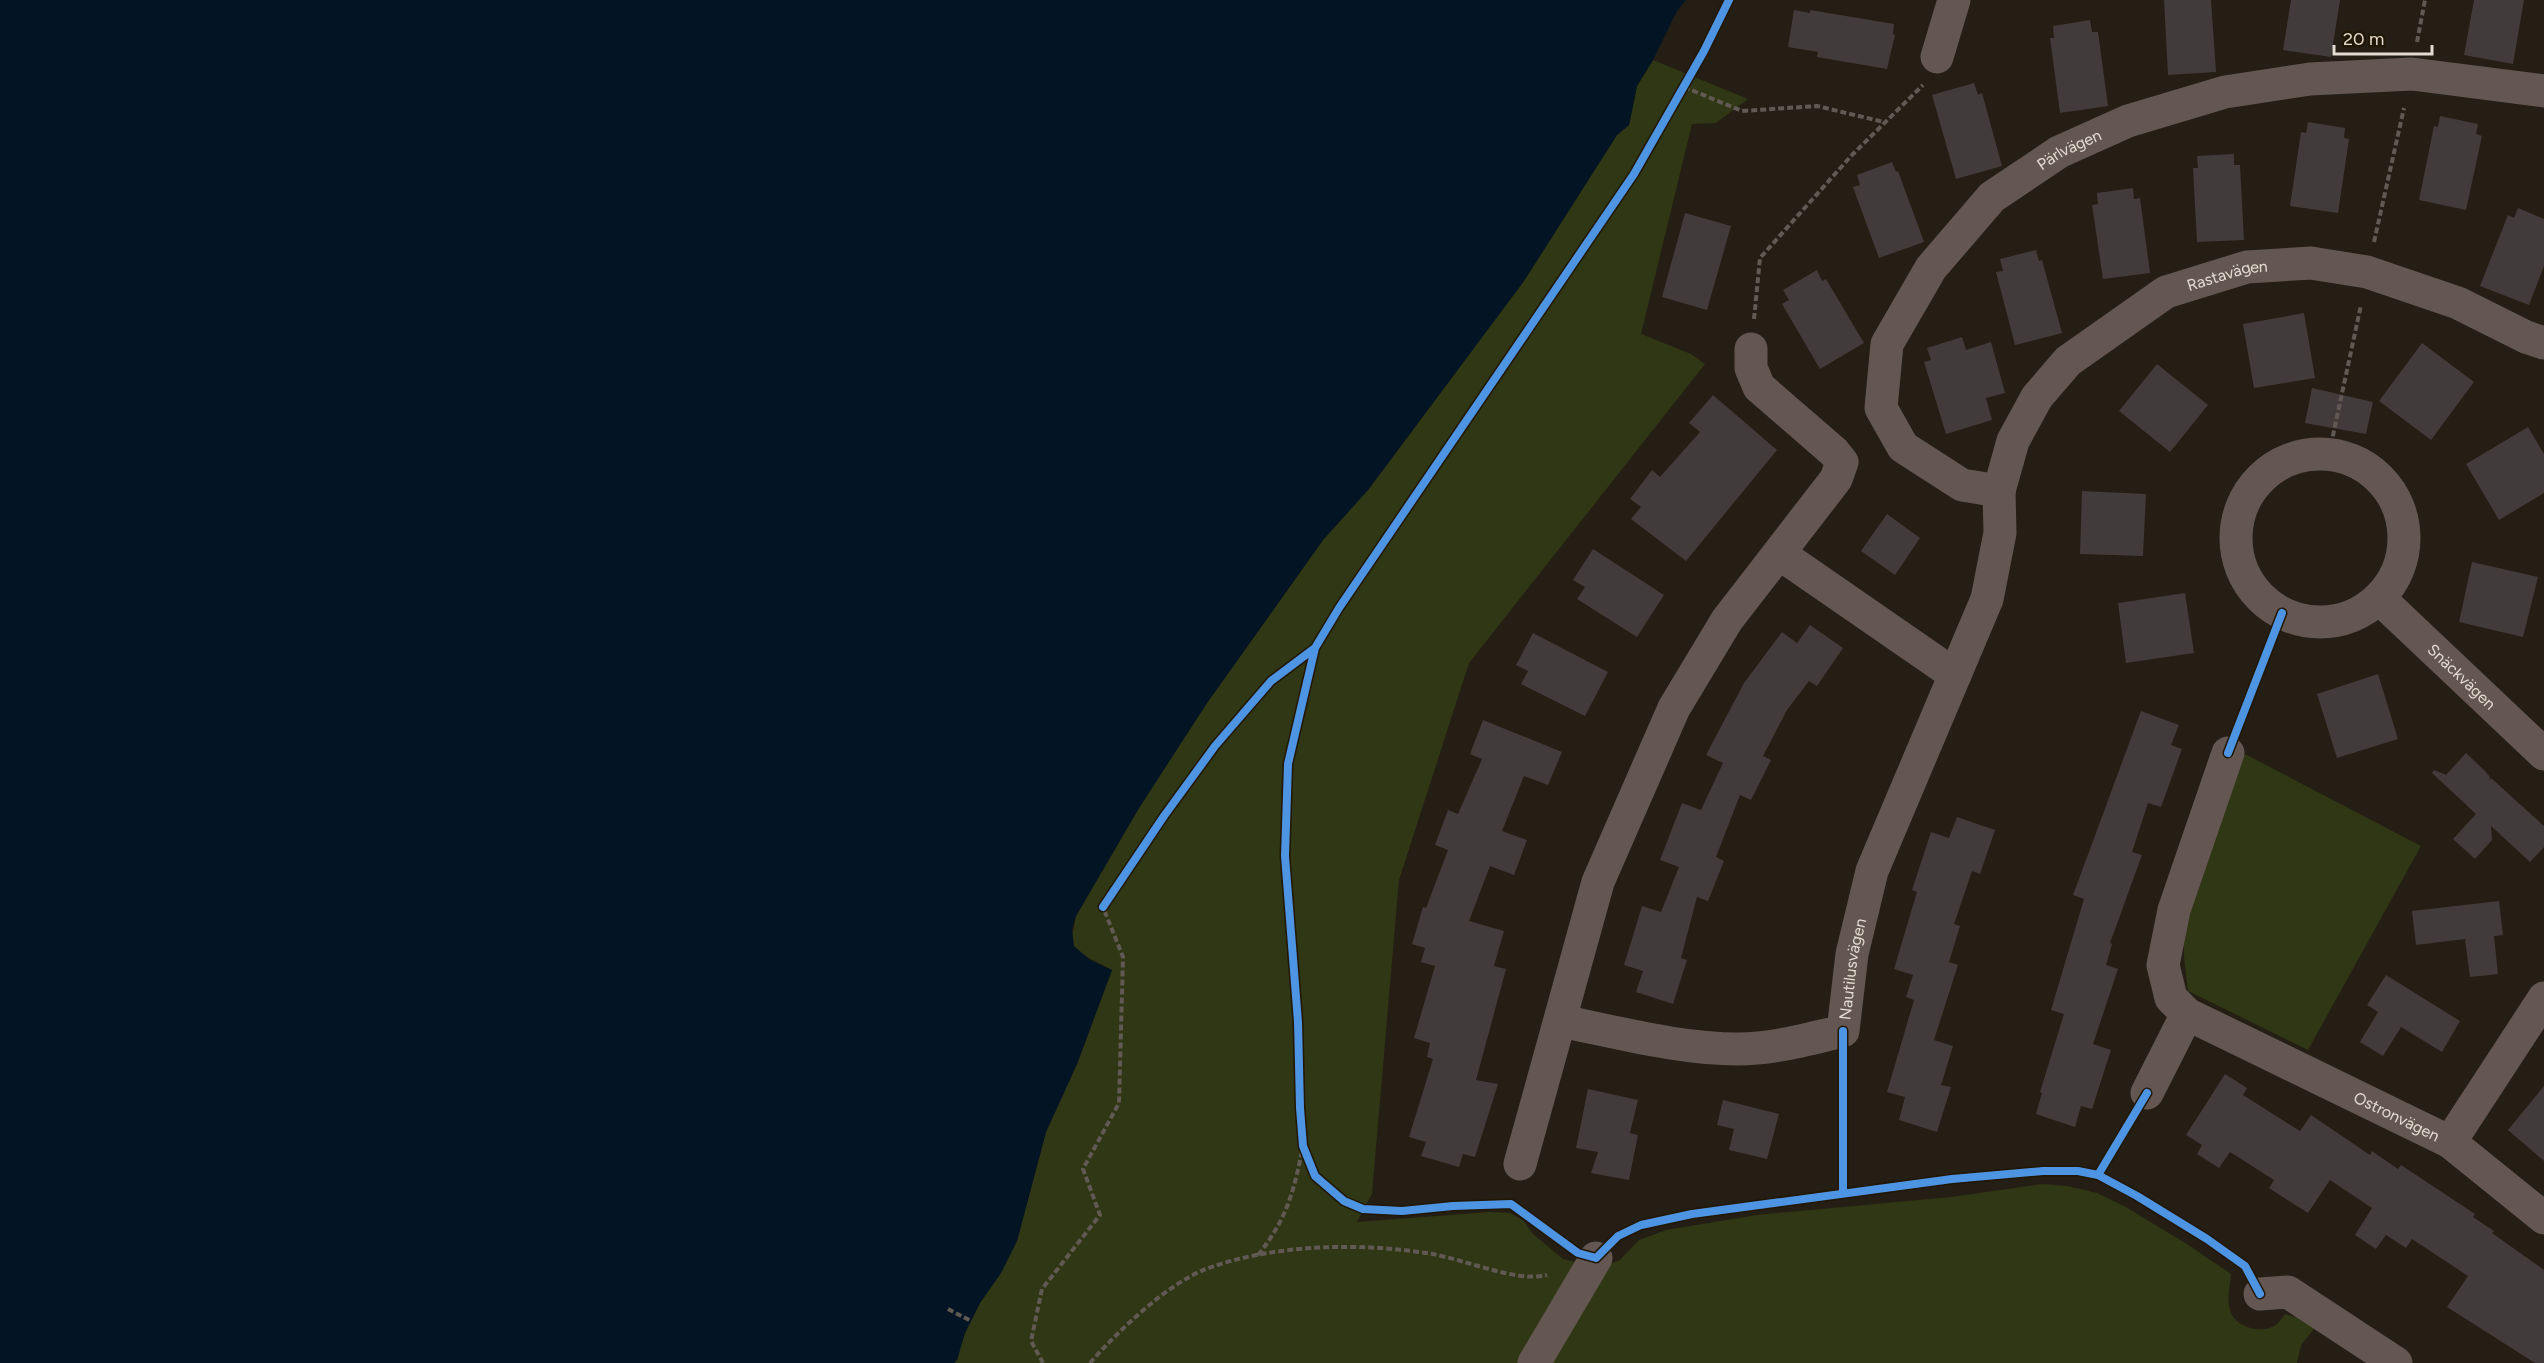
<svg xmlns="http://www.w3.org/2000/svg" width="2544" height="1363" font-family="Figtree,sans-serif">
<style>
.green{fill:#2f3714}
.water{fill:#031525}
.building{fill:#413b3b}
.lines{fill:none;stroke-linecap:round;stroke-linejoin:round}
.path{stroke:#615953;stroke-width:4;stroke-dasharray:6 3;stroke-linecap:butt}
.minor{stroke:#645752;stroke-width:33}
.cycleway-casing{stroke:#221604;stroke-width:11}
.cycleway{stroke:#4d94e3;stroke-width:8}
.labels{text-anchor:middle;stroke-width:5;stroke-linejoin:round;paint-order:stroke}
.street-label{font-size:16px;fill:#e4dcd1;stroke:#221604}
</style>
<rect width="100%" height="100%" fill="#251e14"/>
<path class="green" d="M1653,60L1748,99L1716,123L1692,124L1641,334L1691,354L1705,364L1469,663L1399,880L1372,1194L1357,1222L1490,1212L1510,1213L1524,1221L1532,1233L1563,1259L1600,1268L1620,1260L1639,1240L1666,1230L1757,1215L1951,1197L2042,1184L2067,1186L2097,1193L2124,1206L2187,1244L2231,1274C2230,1286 2226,1301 2231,1313C2237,1327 2259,1333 2272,1327C2278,1325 2282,1318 2285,1314L2318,1324L2301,1345L2297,1363H954L957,1359L965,1333L980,1303L1001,1273L1017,1241L1046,1132L1077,1064L1112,970L1070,948L1076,916L1139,808L1207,703L1323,540L1368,490L1524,281L1617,135L1629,125L1637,86Z
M2245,754L2421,846L2308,1050L2188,991L2184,957V929Z"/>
<path class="water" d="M0,0H1686L1677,11L1653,60L1637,86L1629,125L1617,135L1524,281L1368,490L1323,540L1207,703L1139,808L1076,916L1072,930L1074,946L1090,960L1112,970L1077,1064L1046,1132L1017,1241L1001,1273L980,1303L965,1333L957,1360L954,1363H0Z"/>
<path class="building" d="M2164,0H2211L2216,72L2168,75Z
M2291,0H2340L2331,57L2283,50Z
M2474,0H2524L2513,64L2464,55Z
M1794,10L1810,13V10L1894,24L1893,34L1895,35L1887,69L1817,57L1818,52L1788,47Z
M2090,20L2092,32H2098L2108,106L2060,113L2050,38H2054L2053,26Z
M1974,83L1978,95L1982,93L2002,166L1956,179L1932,95Z
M2440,116L2478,124L2476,134L2482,136L2466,210L2419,200L2434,126L2438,127Z
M2308,122L2345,128L2344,138L2349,139L2338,213L2290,206L2301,132L2306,133Z
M2234,154V165H2240L2244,240L2197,242L2193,168H2198L2197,156Z
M1892,162L1896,172L1898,171L1924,242L1879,258L1853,187L1860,185L1857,175Z
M2133,188L2134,199L2140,198L2150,273L2103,279L2092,205L2098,204L2097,193Z
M2518,208L2544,219V266L2529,305L2480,286L2508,215L2514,218Z
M1685,213L1731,226L1707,310L1662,297Z
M2036,250L2039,261L2042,260L2062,333L2015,345L1996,272L2003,271L2000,259Z
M1817,270L1822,281L1826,279L1864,343L1820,369L1782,304L1789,300L1783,290Z
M2304,313L2315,378L2254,388L2243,324Z
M1962,337L1966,350L1991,342L2005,393L1986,398L1992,420L1946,434L1924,362L1931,360L1927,348Z
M2422,343L2474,382L2431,440L2379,401Z
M2157,364L2208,405L2170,452L2119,411Z
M2312,388L2373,402L2366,434L2305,423Z
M1713,395L1777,450L1686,561L1631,519L1641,507L1630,499L1652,470L1660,477L1700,432L1689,423Z
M2528,427L2544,454V493L2499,520L2466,464Z
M2082,491L2146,494L2143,556L2080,554Z
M1887,514L1920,538L1895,575L1861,551Z
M1593,549L1664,595L1637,637L1577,599L1585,587L1573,580Z
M2472,562L2538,577L2523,637L2459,622Z
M2185,593L2194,653L2126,663L2118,603Z
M1810,625L1843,648L1817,686L1809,681L1787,710L1763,756L1771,760L1751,800L1740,795L1716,857L1724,861L1708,901L1697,897L1681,958L1687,960L1673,1004L1636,992L1643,971L1624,965L1642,906L1661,912L1679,867L1660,860L1682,803L1701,810L1723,763L1706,755L1744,683L1782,632L1797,643Z
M1533,633L1608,672L1585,716L1521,684L1528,671L1516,665Z
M2378,674L2398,739L2337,758L2317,694Z
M2141,711L2179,725L2171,745L2182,749L2161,807L2148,803L2132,852L2142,855L2110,943L2112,944L2106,965L2118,969L2093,1044L2111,1050L2092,1109L2081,1106L2075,1127L2036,1114L2042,1093L2040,1092L2064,1014L2051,1010L2084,899L2073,895Z
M1483,720L1562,752L1548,785L1524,776L1502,831L1527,840L1514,875L1490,866L1469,921L1504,931L1494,966L1506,969L1476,1080L1498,1084L1475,1157L1463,1154L1459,1167L1421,1156L1426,1142L1409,1137L1433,1059L1427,1057L1430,1043L1414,1038L1435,966L1421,962L1425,948L1412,944L1423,907L1426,908L1448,850L1435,845L1448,810L1458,814L1482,759L1470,754Z
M2466,753L2485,771L2490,777L2489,781L2491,778L2544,826V847L2530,862L2491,826L2492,840L2475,859L2453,839L2476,814L2432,773L2434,770L2446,775Z
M1957,817L1995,830L1980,874L1972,871L1954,924L1960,926L1949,962L1958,965L1934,1040L1953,1046L1941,1085L1951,1087L1937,1132L1899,1120L1905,1097L1887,1092L1914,1000L1906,997L1913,975L1894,969L1917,892L1912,890L1931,832L1949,838Z
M2499,901L2503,935L2494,936L2498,974L2470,977L2465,939L2416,945L2412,911Z
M2386,975L2460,1021L2442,1052L2401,1027L2383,1056L2360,1042L2378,1012L2367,1005Z
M2225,1074L2247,1088L2243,1095L2300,1131L2311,1115L2370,1155L2372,1151L2398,1169L2401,1165L2475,1214L2473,1217L2494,1231L2492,1233L2544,1270V1363H2535L2447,1307L2468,1276L2412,1239L2406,1248L2386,1235L2376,1249L2355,1235L2372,1208L2330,1180L2308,1213L2269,1188L2274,1180L2230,1152L2219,1168L2197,1154L2202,1145L2186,1135Z
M2544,1086V1161L2508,1130Z
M1588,1089L1638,1100L1630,1133L1638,1135L1629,1180L1591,1173L1598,1152L1576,1148Z
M1723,1100L1779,1114L1767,1159L1729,1150L1734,1129L1717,1125Z"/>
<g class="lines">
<path class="path" d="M2417,42L2425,0
M1684,87L1742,111L1817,106L1884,122
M2374,242L2404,108
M1754,319L1760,258L1852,155L1923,85
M2329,454L2361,305
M1258,1255C1287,1219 1294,1191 1303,1146
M948,1309L971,1321
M1043,1363L1031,1341L1042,1289L1100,1215L1083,1169L1119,1103L1123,957L1103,907
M1090,1363C1118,1331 1167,1284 1206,1269C1273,1244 1362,1242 1432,1254C1463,1259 1518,1283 1547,1275"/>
<g class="minor">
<path d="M1937,57L1954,0"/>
<circle cx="2320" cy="538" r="84"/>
<path id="s1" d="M1999,491L1962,485L1903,447L1881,408L1887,344L1931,268L1992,197L2059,152L2128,121L2225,92L2310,79L2412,74L2544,91"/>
<path d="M1780,554L1955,675"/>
<path id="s2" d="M2379,598L2544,754"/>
<path id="s3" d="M2228,753L2174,910L2163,965L2171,998L2187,1014L2450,1142L2544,998"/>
<path id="s4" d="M1560,1021C1618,1032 1679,1049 1738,1049C1774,1049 1808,1039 1843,1031L1852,954L1872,871L1987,599L2000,533L1999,491L2013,441L2037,397L2068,361L2166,292L2247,267L2311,263L2367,272L2458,303L2526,337L2544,343"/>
<path d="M2147,1093L2187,1014"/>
<path d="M2450,1142L2544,1218"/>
<path d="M1520,1164L1598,882L1674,708L1727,620L1836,479L1842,462L1834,452L1759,387L1751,368V349"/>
<path d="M2260,1294L2288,1292L2396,1363"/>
<path d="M1534,1363L1596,1258"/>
</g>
<defs>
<path id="cycleway" d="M1729,0L1704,51L1634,174L1339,608L1315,648L1288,764L1285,856L1298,1022L1300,1108L1303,1146L1315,1176L1344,1201L1363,1209L1402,1211L1453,1206L1511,1204L1578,1253L1596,1258L1618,1236L1641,1225L1692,1214L1952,1179L2043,1171H2078L2098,1175L2137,1196L2207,1239L2245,1266L2260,1294
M2228,753L2282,613
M1103,907L1164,816L1215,746L1271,681L1315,648
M1843,1031V1192
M2098,1175L2147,1093"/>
</defs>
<use href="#cycleway" class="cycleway-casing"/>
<use href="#cycleway" class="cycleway"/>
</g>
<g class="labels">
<g class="street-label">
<text dy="6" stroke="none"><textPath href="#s1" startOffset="489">Pärlvägen</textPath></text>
<text dy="6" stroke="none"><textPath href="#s4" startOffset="1188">Rastavägen</textPath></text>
<text dy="6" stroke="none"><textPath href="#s2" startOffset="114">Snäckvägen</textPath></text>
<text dy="6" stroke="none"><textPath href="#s4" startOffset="350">Nautilusvägen</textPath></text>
<text dy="6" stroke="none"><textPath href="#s3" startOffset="512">Ostronvägen</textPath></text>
</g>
</g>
<path d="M2334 45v9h98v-9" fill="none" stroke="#e4dcd1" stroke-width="3"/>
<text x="2343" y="45" font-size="18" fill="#e4dcd1" stroke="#221604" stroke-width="4.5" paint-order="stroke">20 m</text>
</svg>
